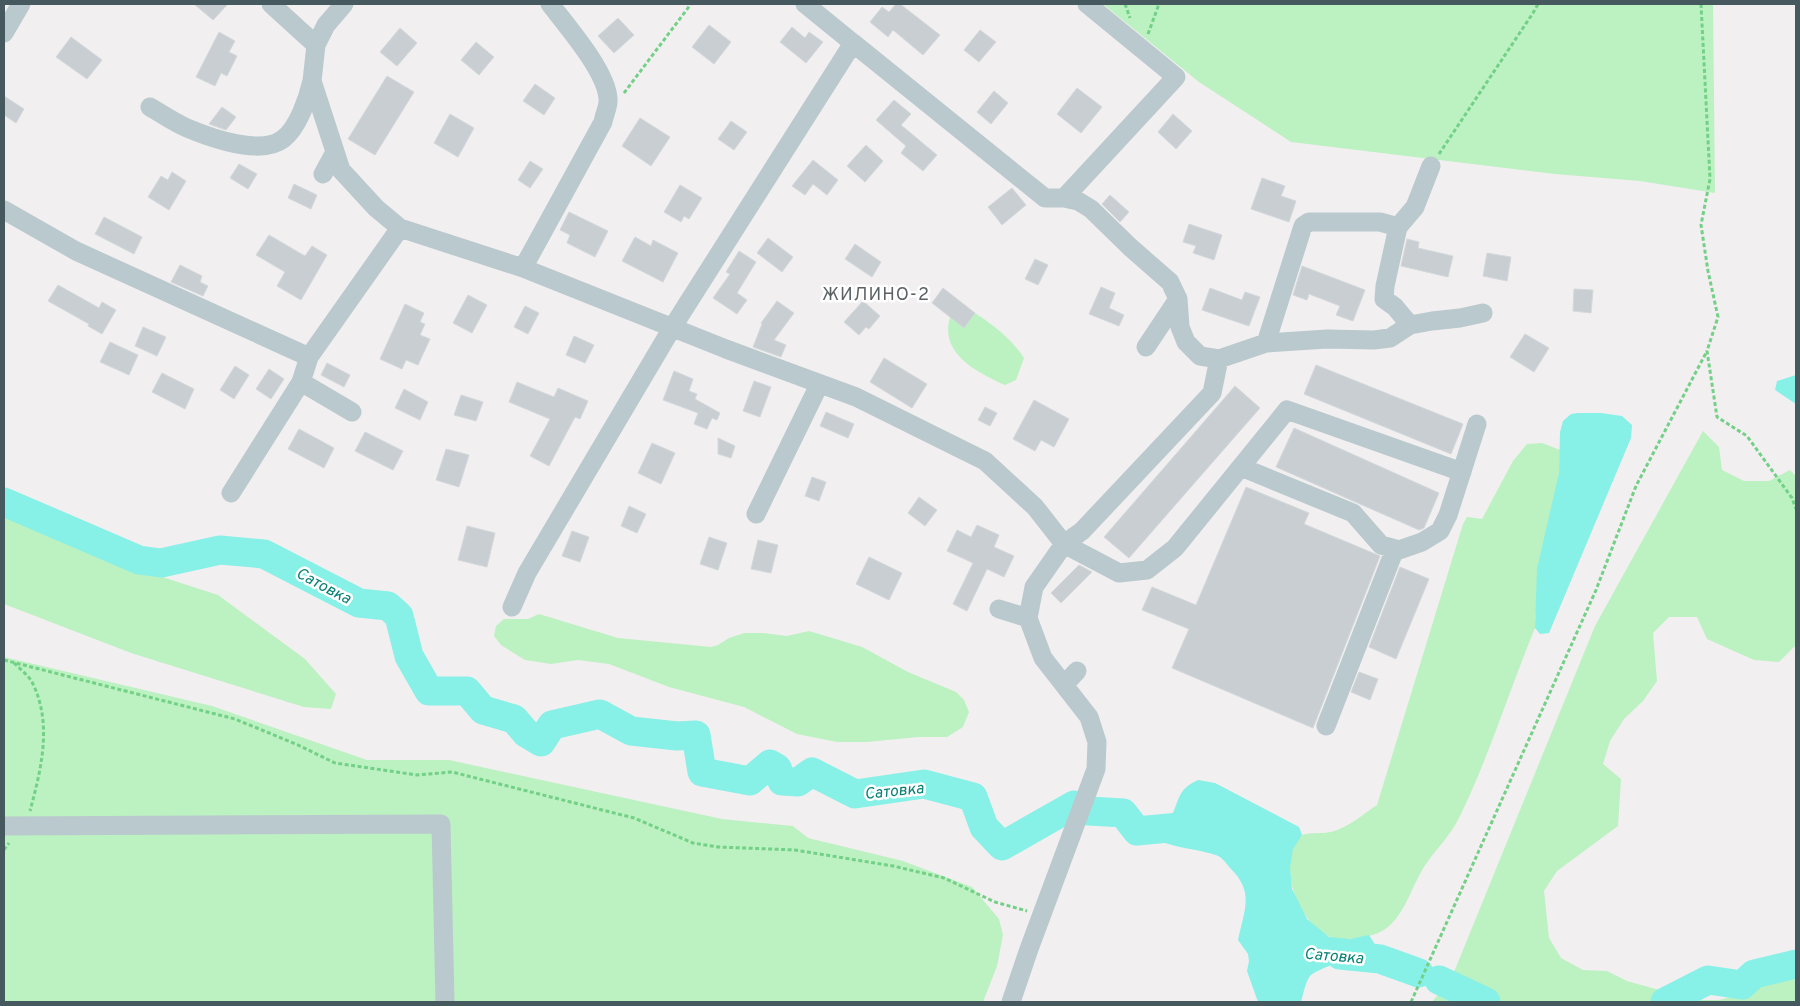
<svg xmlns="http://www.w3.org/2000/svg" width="1800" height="1006" font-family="Overpass,sans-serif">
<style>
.green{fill:#bcf1c1}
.water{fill:#87f0e7}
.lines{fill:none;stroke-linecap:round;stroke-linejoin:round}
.river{stroke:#87f0e7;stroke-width:29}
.building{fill:#c9ced2;stroke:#d3d8db}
.path{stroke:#73d087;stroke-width:3;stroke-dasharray:4 2.5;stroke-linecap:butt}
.minor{stroke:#bac9cd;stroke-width:19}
.labels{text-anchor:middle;stroke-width:5;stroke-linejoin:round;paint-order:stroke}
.water-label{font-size:16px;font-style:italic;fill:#098176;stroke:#fff}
.quarter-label{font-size:18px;letter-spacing:1px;fill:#5b6265;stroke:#fff}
</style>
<rect width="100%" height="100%" fill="#f2eff0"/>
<path class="green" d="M1103,4H1713L1715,193L1640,181L1555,174L1291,142L1199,82Z
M972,311C993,325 1009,336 1024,358L1016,380L1005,385C977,372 937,353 951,314Z
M1703,431L1719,447L1722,470L1744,481H1769L1790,470L1796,476V645L1779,662L1754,660L1707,639L1697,617H1669L1653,633L1657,681L1643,701L1624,719L1610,741L1603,764L1621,779L1618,826L1557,871L1544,891L1549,938L1561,958L1583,970L1607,971L1627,981L1695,1000H1719L1742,994L1768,979H1793L1796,980V1002H1432L1452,977L1595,626Z
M1542,443L1560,450L1559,473L1535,617V628C1509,691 1489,757 1459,818C1449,839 1430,854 1420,874C1409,894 1401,922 1380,932C1369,938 1338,942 1328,936C1300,921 1284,881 1292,851C1294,845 1299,839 1302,835C1312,832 1321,834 1331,832C1348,828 1363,814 1377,805L1463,524L1467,517L1482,519L1513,461L1527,444Z
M4,512H7L89,545L153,574L218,595L305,659L336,694L331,709L304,707L131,653L4,604Z
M539,614L618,638L711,647L718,645L729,638L744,633H763L787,636L809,631L862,647L908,672L956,692L964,700L969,712L963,727L947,737H918L867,742H837L797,734L744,707L669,687L609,664L578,660L551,664L525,660L501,645L494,636L496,626L504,619H528Z
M4,657L212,706L367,760H449L722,819L793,826L808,838L903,861L972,887L999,919L1003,935L997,966L983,1002H4Z"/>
<path class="water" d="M1796,375V404L1775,390L1777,381Z
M1578,413H1601L1622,416L1632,425L1631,438L1549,633L1540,634L1535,628L1537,569L1559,473L1560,432L1563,421L1571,414Z
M1198,780L1215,783L1299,827L1302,835L1293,849L1290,867L1292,889L1307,919L1329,937L1350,939L1369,935L1376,946L1380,959C1364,966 1359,962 1342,962C1335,963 1315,971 1310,976C1305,983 1303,995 1301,1002H1258L1247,971L1249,961L1248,954L1238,940C1244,910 1255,892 1230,868C1226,863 1222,857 1216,855C1197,849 1177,848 1159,841L1157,835C1161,830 1167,824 1170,819C1180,801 1176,790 1198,780Z"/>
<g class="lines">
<path class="river" d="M4,502L139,560L161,563L220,550L264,554L359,603L388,606L399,616L409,656L429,691H467L483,710L514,719L526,733L541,742L552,725L600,714L631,731L677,736L696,735L702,772L750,781L770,764L777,768L782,781L798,782L812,772L855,794L924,784L973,797L984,827L1002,846L1074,805
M1089,811L1123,813L1137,831L1179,827L1200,831
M1340,955L1380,959L1419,973
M1439,980L1486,1002
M1665,1002L1708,980L1742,985L1754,974L1796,964"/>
</g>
<path class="building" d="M194,4H228L213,20Z
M896,4H900L940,35L923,55L893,30L888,37L870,22L882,7L889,12Z
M618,18L634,35L614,53L598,36Z
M709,25L731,42L714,64L692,47Z
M792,27L805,38L809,32L823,42L806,63L780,42Z
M400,28L417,43L397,66L380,52Z
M980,30L996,42L979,62L964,50Z
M219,32L235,41L229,52L237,56L227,76L221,73L215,86L196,77Z
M71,37L102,60L87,79L56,57Z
M476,42L494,57L479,75L461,60Z
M387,76L414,92L375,155L348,139Z
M535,84L555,98L544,115L523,101Z
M1077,88L1102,107L1081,133L1057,114Z
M994,91L1008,103L991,124L977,112Z
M4,96L24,109L16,123L4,115Z
M894,100L911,114L901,125L937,155L923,171L901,153L906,146L876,120Z
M222,107L236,117L226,130L209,124Z
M450,114L474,128L458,157L434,143Z
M1173,114L1192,131L1176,149L1158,132Z
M640,118L670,137L651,166L622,146Z
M731,121L747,132L734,150L718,139Z
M866,145L883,161L865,182L847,166Z
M813,160L838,180L827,195L813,184L805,195L792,186Z
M530,161L543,169L530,188L518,180Z
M239,164L257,174L248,189L230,178Z
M172,172L186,181L169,210L148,197L161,176L168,180Z
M1262,178L1285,186L1281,196L1296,201L1289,222L1251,209Z
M294,184L317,195L311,209L288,198Z
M680,185L702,198L689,219L684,216L681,222L664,212Z
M1012,188L1026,205L1002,225L988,207Z
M1110,195L1129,212L1120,222L1102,204Z
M569,212L608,231L595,257L567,243L570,235L560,230Z
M104,217L142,237L134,254L95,234Z
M1189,224L1222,235L1214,260L1193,253L1196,246L1183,242Z
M269,235L305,256L312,246L327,255L301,300L277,286L285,272L256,255Z
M635,237L651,246L653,240L678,253L663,282L622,261Z
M768,238L793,257L782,272L757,253Z
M1407,239L1419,242L1418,248L1453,256L1448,277L1401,266Z
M855,244L881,262L872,277L845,259Z
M739,251L756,262L737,293L747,300L737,314L713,298L730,274L726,272Z
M1487,253L1511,257L1507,281L1483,276Z
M1035,259L1048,265L1038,285L1025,279Z
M180,265L202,276L200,282L208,286L203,296L171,282Z
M1302,266L1365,290L1353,321L1336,315L1340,306L1309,294L1307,300L1293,295Z
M58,285L99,308L102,302L116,310L102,334L88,326L89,324L48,301Z
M1101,287L1115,293L1109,308L1124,315L1119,326L1089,314Z
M943,288L975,313L964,328L932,303Z
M1210,288L1242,300L1245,292L1260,297L1249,326L1202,310Z
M1574,289L1593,290L1591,313L1573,311Z
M468,295L487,305L472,333L453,323Z
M777,301L794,313L774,340L786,345L781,357L753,347L762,324L761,323Z
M863,301L880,316L869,329L866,327L859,335L844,322Z
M405,304L424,313L420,322L425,324L420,335L430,339L418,365L406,360L402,369L380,359Z
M525,306L539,313L528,334L514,327Z
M143,327L166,337L157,356L135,346Z
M1525,334L1549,348L1534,372L1510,357Z
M574,336L594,345L585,363L566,355Z
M110,342L138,355L129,375L100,362Z
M884,358L927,384L912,408L870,382Z
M327,363L350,375L344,387L321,375Z
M1316,365L1463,424L1451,454L1304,394Z
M235,366L249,375L234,399L220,390Z
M269,369L284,379L271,399L256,389Z
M674,371L693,379L689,391L697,394L695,399L720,413L717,420L712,418L707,429L694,424L698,413L663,400Z
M162,373L194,389L185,409L152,392Z
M754,381L771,387L760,417L743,411Z
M517,382L554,397L558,388L588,401L580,419L575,417L549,466L530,456L550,419L509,402Z
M1235,386L1260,408L1129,558L1104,537Z
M404,389L428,402L420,420L395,408Z
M461,395L483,402L476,421L454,415Z
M1034,400L1069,419L1054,447L1041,440L1035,451L1013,439Z
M985,407L997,413L990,426L978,420Z
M826,412L854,424L848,438L820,426Z
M1294,428L1439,493L1424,528L1419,530L1276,467Z
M299,429L334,448L324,468L288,449Z
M365,432L403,451L393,470L355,451Z
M718,438L735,446L731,458L718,454Z
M652,443L675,453L661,484L638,473Z
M446,449L469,455L459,487L436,480Z
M812,477L826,482L819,501L805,496Z
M1246,487L1309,513L1304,524L1380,556L1313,728L1172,668L1189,629L1142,610L1152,587L1196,605Z
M919,497L937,510L925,526L908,513Z
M629,506L646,514L637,533L621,526Z
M977,525L999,535L994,547L1014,556L1004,577L987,569L967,611L953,604L973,563L947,551L957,530L971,537Z
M467,526L495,533L487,567L458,560Z
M572,531L589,537L580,562L562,556Z
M709,537L727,543L718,570L700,564Z
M758,540L778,545L771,573L751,569Z
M869,557L902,573L889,600L856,584Z
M1079,565L1092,572L1061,603L1051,593Z
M1400,567L1429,579L1396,659L1369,647Z
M1359,672L1378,679L1370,700L1351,692Z"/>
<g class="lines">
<path class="path" d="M1125,4L1130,18
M1701,4L1710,179L1701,225L1708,271L1718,317L1707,351L1717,417L1747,436L1792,498L1796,509
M1148,34L1159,4
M624,93L691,4
M1439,154L1533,13L1538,4
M4,660L235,719L298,745L335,763L417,775L452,772L634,818L693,843L718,847L795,850L893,866L944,878L995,902L1027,911
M14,663C20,669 28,675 32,682C53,723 41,770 30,811
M4,850L9,843
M1411,1002L1596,590L1636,486L1707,351"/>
<path class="minor" d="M271,4L316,45
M4,33L21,4
M853,43L1045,198H1064L1078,201L1091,209L1130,247L1170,282L1178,299L1180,327L1186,342L1200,356L1219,359L1266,343L1327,339L1374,340L1390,338L1410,325L1432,321L1460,318L1483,313
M150,107C162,114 175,123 187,128C211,138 261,156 283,139C298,128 308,98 312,81
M323,174L335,152
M1064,198L1176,77L1087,4
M4,210L76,251L309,357
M400,228L523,268L726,349L856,397L985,461L1035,507L1064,544L1034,587L1028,618L1043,658L1089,717L1097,742L1096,769L1029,949L1011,1002
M523,268L603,122C604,115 609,106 608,99C607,72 567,26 550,4
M1410,325L1395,307L1384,299L1385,286L1398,227L1415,207L1431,166
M1266,343L1303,226L1309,222H1380L1398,227
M1146,347L1178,299
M1219,359L1212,393L1082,531L1064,544L1119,573L1147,570L1175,548L1287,410L1462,472
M301,382L352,412
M1241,467L1353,513L1381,545L1399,550L1422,542L1440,531L1448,515L1477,424
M231,493L301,382L309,357L400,228L376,208L341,170L312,81L316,45L326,25L344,4
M756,514L819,385
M512,607L527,573L672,328L853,43L805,4
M999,609L1028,618
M1064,685L1077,671
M1326,726L1395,549
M4,826L441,824L445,1002"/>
</g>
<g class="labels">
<g class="water-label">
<text transform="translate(324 585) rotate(28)" y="6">Сатовка</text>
<text transform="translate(894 790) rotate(-6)" y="6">Сатовка</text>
<text transform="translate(1334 955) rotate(5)" y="6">Сатовка</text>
</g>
<g class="quarter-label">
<text x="876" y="300">ЖИЛИНО-2</text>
</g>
</g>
<rect width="1800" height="1006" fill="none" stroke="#46595e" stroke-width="10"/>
</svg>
